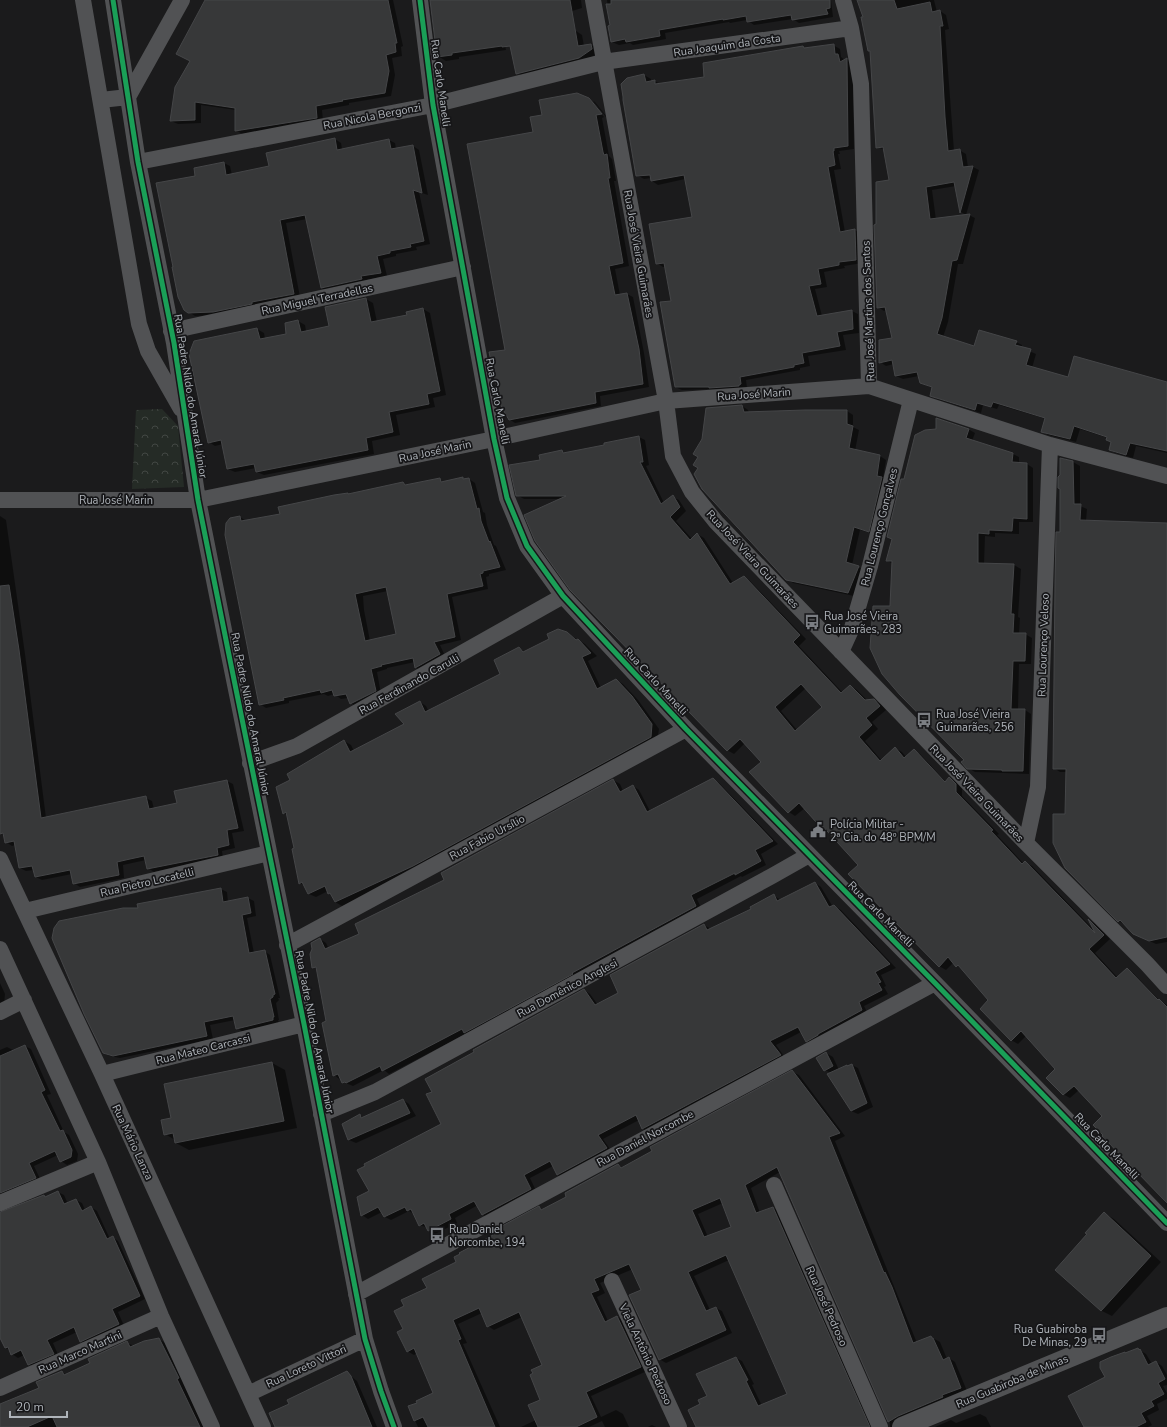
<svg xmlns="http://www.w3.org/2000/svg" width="1167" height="1427" font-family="'Nunito Sans',sans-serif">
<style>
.park{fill:url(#park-crowns)}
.shadow{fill:#0007;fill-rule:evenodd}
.building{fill:#373839;stroke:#454648;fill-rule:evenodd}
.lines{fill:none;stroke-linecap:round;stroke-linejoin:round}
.minor{stroke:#515254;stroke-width:16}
.tertiary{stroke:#515254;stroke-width:20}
.cycleway-casing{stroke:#161618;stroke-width:8}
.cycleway{stroke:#1a9f57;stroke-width:5}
.labels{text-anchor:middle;stroke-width:3.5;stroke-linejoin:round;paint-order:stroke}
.street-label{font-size:11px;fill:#afb4ba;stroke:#161618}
.poi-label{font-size:11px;fill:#afb4ba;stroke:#161618;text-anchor:start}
</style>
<defs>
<pattern id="park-crowns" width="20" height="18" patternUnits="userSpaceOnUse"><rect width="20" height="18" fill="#252b26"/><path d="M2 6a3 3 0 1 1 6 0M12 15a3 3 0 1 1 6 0" fill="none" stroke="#424743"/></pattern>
</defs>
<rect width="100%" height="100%" fill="#1b1b1c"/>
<path class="park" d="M162,409L178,426L184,487L132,489L136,410Z"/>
<path class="shadow" d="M207,0H393L403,46L401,47L402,56L392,58L395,75L391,96L349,103V105L322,110L323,121L242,134L236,130V110L201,105V123L178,124L171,121L191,61Z
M431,0H581L582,8L502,32L506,50L459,57V59L446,61L438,56Z
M607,0H831L833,17L799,23L793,19L754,25L747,20L730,23L729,22L665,33L666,39L633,45L630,43L619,45L612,42Z
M858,0H934L937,12L940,11L946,15L949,29L945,30L954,151L959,150L966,154L968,167H973L979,170L966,215H969L975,218L963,264H958L948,322L943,337L975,348L1016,342L1022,345V348L1036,354L1032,368L1068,378L1167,383V453L1136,446L1133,458L1116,453L1110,450L1112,443L1108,438L1080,429L1076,442L1048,435L1042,431L1046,419L999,405L997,409L983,405L981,413L937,399L931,395L933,388L921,383L919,376L903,379L896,376L894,364L886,366L880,362L893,339L887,310L884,311L878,307V225L890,181L885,150L877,147L871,52L869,51L865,18ZM956,186L961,212L966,215L936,220L932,190Z
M576,31L582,35L584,46L591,45L598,48V53L586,61L523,77L517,73L510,40Z
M833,45L840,49L841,57L845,60L847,59L853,63V65L854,149L839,151L840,154H838L841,169L834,170L845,232L855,230L861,233L862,263L844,266L845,268L824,272L827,287L815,289L822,316L852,311L858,314L859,333L843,335L846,350L808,356L810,366L800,368V370L746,380L747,388L682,390L675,387L672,301L666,267H663L657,263L694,218L685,179L658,185L652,181L651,178L644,179L637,175L644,75L651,79V82L655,81L660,84L706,77L803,47L806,49Z
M588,98L604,117L602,118L609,156L612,159L616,181H614L629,266L615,269L620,295L627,294L633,297L644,353L649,387L600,396L601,406L515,423L509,419L506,351L534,133L543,116Z
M593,101L595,102L607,117H606Z
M335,139L341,143L342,149L389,140L395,143L396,149L413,146L419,150L428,195L419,192L430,244L416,247L417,250L396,254V256L383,259L387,276L367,280L368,283L328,292L322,288L307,219L286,223L300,297L220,315L195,316L189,312L182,306L173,268L174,267L196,177L224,163L230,166L232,175L270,167Z
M366,299L373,303L377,322L408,315L423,309L430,313L446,395L433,398L435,407L396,415L400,435L372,441L374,454L264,475L257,472L256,468L235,472L228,469L223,444L215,446L209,442L257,329L264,333L265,339L287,335L286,323L298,321L305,325L306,331L330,327Z
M742,406L748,410L749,413L847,411L853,415V427L859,430L855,451L880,456L886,460L883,478L888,481L875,534L860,530L852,565L865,570L854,596L793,583L787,579Z
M968,429L975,433L972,441L1013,454L1019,457V463L1027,464L1033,468V522H1019V534L995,533V537L985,536L984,564L1014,565L1021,569L1018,617L1020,618L1019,634H1025L1032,638L1031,664H1019L1018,710H1025L1031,714L1029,774L975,772L968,768L891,608L893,564L888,561L892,539L888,537L905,480Z
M639,437L645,440L649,465L646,466L664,503L673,497L679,500L686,511L676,521L692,539L697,534L704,538L733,583L744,577L750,581L806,639L799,646L843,693L850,686L857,690L868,701L874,700L881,704L886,710L872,722L878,729L865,741L882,761L895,748L902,752L906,757L914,751L920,754L946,782L949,778L956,782L962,789V796L999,834L997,835L1024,864L1025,863L1032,866L1095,931L1090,921L1095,924L1110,939L1095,953L1118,978L1127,970L1133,973L1159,1000L1167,1005V1202L1104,1116L1079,1090L1070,1098L1063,1094L1056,1069L1026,1036L1018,1044L1011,1040L990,1000L963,969L954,962L946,970L939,966L860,865L805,808L795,816L789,812L762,762L745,743L734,754L727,750L561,499H524L517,495L541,460L562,452L565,453L605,446ZM806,688L823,707L797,730L781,711Z
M1073,462L1080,466V506L1087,509L1086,521L1167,524V942L1156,944L1141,937L1119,921L1066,815L1067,772H1060L1054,768L1061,533Z
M463,478L465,480L469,479L475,483L483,512L485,513L487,525L494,545L496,546L506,570L489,574V576L486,577L488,589L452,597L461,640L440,645L446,658L422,671L416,668L415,662L387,668V669L377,672L381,694L357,707L351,703L348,698L341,699L334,694L328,696L324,694L289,701V703L266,708L260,704L240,517L246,521L281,515L348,494L350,495L403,483L409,486L440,480L445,482ZM388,591L397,634L370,641L364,610L363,596Z
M0,516L6,520L25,654L46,818L146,798L152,801L154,809L178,804L175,792L227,781L233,784L244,831L232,833L235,848L222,851L223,858L154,872L148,868L146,860L123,865L124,878L80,887L74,883L72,874L42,880L36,877L34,870L26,871L20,868L15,845L12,846L6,842L5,836L0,833Z
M566,633L585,644L597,656L588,661L601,688L616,680L623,684L638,700L659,729L657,741L420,869L342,906L335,902L332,895L328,891L316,897L309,894L305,886L300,883L295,849L288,816L284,813L291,781L344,741L351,745L354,751L406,725L420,702L426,706L429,712L502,674L519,648L525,652Z
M712,779L719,783L778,844L761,854L766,865L742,877L741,876L697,899L702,910L389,1074L384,1070L353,1086L343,1082L334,1075L327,1022L317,969L313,967L320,939L326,943L329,949L360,934L446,880L613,780L620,784L623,791L633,786L639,790L650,811Z
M815,883L821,887L833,907L834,906L841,910L896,968L881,975L886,986L884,987L888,994L864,1006L868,1014L813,1045L807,1041L801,1032L776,1045L786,1059L649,1132L643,1129L639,1120L603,1139L612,1152L564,1178L557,1175L553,1166L530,1178L537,1193L489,1218L483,1215L478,1205L455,1218L457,1223L435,1234L429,1230L428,1228L420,1225L414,1214L409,1211L391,1220L385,1217L382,1212L368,1219L362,1215L371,1191L584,990L590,994L598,1005L619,993L611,975L704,925L711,929L753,909L774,896L781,900Z
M221,889L227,892L228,902L248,898L254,901L256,916L247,918L254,953L264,951L270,955L280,998H278L279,1000L276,1003L279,1020H278L279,1023L243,1032L237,1028L235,1020L210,1025L213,1039L120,1058L110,1056L103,1053L139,909L138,905Z
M0,983L5,994L4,1005L0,1007Z
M25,1046L31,1049L51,1094L47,1095L64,1132L69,1135L78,1154L77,1161L67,1165L61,1161L58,1155L34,1166L41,1181L0,1199V1050L7,1047L13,1050Z
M826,1053L833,1057L839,1070L852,1065L858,1068L873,1107L858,1114L851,1111L831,1073L825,1070Z
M272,1063L285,1070L297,1128L189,1150L176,1143L175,1140L165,1134L172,1119Z
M792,1072L799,1075L845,1136L835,1141L917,1343L931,1337L940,1342L947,1359L949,1358L955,1362L967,1391L898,1427H890V1423L780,1172L751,1188L760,1213L773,1208L779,1211L874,1427H697L701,1405L736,1358L742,1361L754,1384L752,1385L762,1406L788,1395L729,1260L694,1276L710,1310L716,1308L722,1311L732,1333L666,1363L659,1359L643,1291L633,1269L600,1283L605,1293L597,1297L608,1321L617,1317L624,1320L647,1371L591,1396L601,1417L616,1410L623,1414L629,1427H605L602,1421L589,1427H521L536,1420L542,1400L544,1365L522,1317L494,1330L488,1326L482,1313L458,1324L467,1343L463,1344L500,1427H418L409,1407L419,1404L434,1394L417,1353L414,1355L407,1351L404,1329L405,1307L457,1262L494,1236L539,1208L544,1210L568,1197L618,1165L623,1168ZM723,1203L733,1227L708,1237L698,1214Z
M403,1100L409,1104L416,1116L356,1143L349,1140L344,1124L360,1116L364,1118Z
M58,1192L64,1195L68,1204L76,1200L82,1203L85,1210L91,1207L97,1211L110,1239L112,1237L118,1241L145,1299L118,1312L125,1328L87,1344L81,1341L77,1332L53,1343L59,1357L35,1368L29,1364L24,1355L18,1358L12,1354L10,1350L6,1348L0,1336V1213Z
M1104,1213L1114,1219L1161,1262L1112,1316L1102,1311L1056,1269L1088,1234Z
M159,1339L165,1343L204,1427H2L0,1422V1406L40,1388L62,1372L67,1375L92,1363L127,1343L134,1346Z
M1138,1349L1146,1354L1152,1364L1156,1362L1162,1366L1167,1375V1385L1163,1386L1167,1393V1399L1157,1404L1159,1410L1147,1416L1152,1425L1148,1427H1085L1106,1377L1125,1353L1126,1354Z
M346,1372L357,1381L377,1427H276L290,1404Z
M980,1414L986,1417L991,1427H935L951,1420L956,1423Z
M652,1425L656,1427H648Z"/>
<path class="building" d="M205,0H388L397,43H395L396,52L386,55L389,71L385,93L342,100L343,101L316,106L317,118L235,131V108L195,102V120L170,121L175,87L190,61L176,54Z
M430,0H570L578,46L591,44L592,49L579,58L516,74L510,46L502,47V46L452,53V55L437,57Z
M611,0H830V8L826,9L828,14L792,20L791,15L747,22L746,16L723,20V19L659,30L660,36L626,42L625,39L611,42L608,26L610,25L606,4H611Z
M857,0H894L897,9L930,2L932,12L940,10L943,26H940L945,117L948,151L960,149L963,167L973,166L960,213L954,182L926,187L930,219L970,214L957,260L952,261L942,318L937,334L974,346L979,330L1017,341L1015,345L1031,349L1026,365L1068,377L1074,356L1167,382V451L1130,443L1126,455L1109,450L1111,442L1106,440L1107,437L1074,426L1070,439L1041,432L1045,418L993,402L991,407L977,403L975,410L930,396L932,387L920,383L917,372L895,376L892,360L879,363V340L892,338L885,307L877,308L874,225L876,224V182L889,180L883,147L876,148L870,51H868L861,17H863Z
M834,44L835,54H838L840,62L847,58V60L848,146L834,148V151H833L835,165L828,167L840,232L855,229L856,260L839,262V265L818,269L821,284L809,286L817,316L852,310L853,329L837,332L840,346L802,353L804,363L794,365V367L740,377L741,384L739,385V386L709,388V387H675L660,302L671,301L664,263L656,264L649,224L692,217L684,175L651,181L650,175L636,176L623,100V97L621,84L627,78L644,74L646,82L655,80V84L704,77L703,63L803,46L804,48Z
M577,93L589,98L602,114L596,115L603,152L604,155L607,154L610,178H608L623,263L609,266L615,295L627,293L639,349L643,384L595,392L596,403L509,420L501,406L489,352L505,350L467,144L533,132L530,117L542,115L539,100Z
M335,138L337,150L389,139L391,149L413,145L422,193L413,190L424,241L410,244L411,247L390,251V253L377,256L381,273L361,276L362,279L321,288L305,215L280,220L294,294L252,302V304L213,312L188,313L184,310L178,297L172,267H173L156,183L195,176L194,168L224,162L226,175L269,166L266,153Z
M366,298L371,322L407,315L406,312L423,308L440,391L427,394L429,404L389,412L393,432L366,438L368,450L256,472L254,464L227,469L221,440L208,443L189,354L194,341L257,328L260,339L286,334L285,323L298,320L301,332L329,326L325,307Z
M742,405L744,412L805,410H847V424L853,426L849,448L880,455L877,476L882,477L869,532L854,527L846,562L859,566L848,593L786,580L702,489L694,474L698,468L693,465L698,457L693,454L702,439L706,408Z
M936,418L969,429L966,438L1013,453L1012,462L1027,463V519L1013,518L1012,531L989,530V534L978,533V563L1014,564L1011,614H1014L1013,633H1026L1025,661H1013L1011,709H1025L1023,771H1002V770L967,769L961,762L964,760L900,695L882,674L870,648L873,606H890L892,561H886L892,539L887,537L901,479H904L915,435L925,430L936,429Z
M639,436L643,462H640L661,504L673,495L680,507L670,517L690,540L697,533L730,584L744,576L800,635L793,642L841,693L850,685L865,700L874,699L880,706L866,718L872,725L859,737L880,761L895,747L904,758L914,749L945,782L949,777L956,784V792L993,830L991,831L1022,864L1025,861L1095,933L1088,919L1104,935L1089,949L1116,978L1127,968L1158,1000L1159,999L1167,1007V1203L1102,1136L1103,1135L1093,1125L1102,1116L1074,1086L1063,1095L1046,1078L1055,1069L1021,1031L1011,1041L980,1009L988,1000L958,965L956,967L948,957L939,967L848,874L858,865L817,820L816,822L799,803L788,813L749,772L761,762L740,739L727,751L570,590L535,541L524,515L566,496H516L509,465L540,460L539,455L562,450L563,453L604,445V443ZM801,684L822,707L795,731L775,707Z
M1060,458L1073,461L1074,504H1081L1080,520L1167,523V937L1149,941L1133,934L1120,920L1118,922L1065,868L1053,843V814H1065L1066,769H1053L1055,584L1056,532H1060V489L1058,488V477L1060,475Z
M463,477V479L469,478L477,509L479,508L481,521L489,542L490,541L500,567L483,571V573L480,574L483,586L447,594L455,637L434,642L440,654L415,668L413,658L381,665L382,666L371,669L376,691L350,704L346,694L334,696L332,690L321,693L320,690L283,698L284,700L259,705L225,535L226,523L230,518L240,516L241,521L280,514L278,507L334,495L348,493V494L403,482L405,485L440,478L441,482ZM386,587L396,634L365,641L355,594Z
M9,585L19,650L41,818L146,796L149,809L177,803L174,791L227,780L238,828L227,830L229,845L217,848L218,855L147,869L144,856L130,859L117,862L119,875L73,884L70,870L35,877L32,866L19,868L14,841L5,843L3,833L0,834V586Z
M558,629L567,632L576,640L578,639L591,653L582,657L597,689L616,679L632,696L652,724L651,737L413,866L335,902L330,893L328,894L325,886L308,894L302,882L299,884L292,849L294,848L286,812L283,814L276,787L290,780L287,774L344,740L350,752L404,724L395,714L420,701L425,712L500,674L494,660L519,647L523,652L549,639L547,634Z
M713,778L773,841L755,850L761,861L735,875V873L691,895L696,906L572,973L573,974L464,1033L462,1029L382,1071L380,1066L346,1083L345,1082L342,1083L338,1074L333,1076L322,1023L326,1021L316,967L312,968L310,954L312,949L311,943L320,938L325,949L359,934L355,924L444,880L441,873L613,779L620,792L633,785L647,812Z
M815,882L829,907L834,905L890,964L875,972L881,982L878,983L882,990L859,1002L862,1010L818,1034V1035L806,1042L798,1027L770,1041L781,1055L642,1129L636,1115L598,1135L607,1148L557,1175L550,1161L524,1175L531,1189L482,1215L474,1201L449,1214L451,1219L428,1231L424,1223L419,1226L411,1209L407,1211L405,1207L384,1217L378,1207L361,1216L357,1197L369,1191L357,1170L365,1166L364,1164L441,1124L426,1094L432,1092L425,1079L474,1052L473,1050L584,989L595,1005L618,993L610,975L704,924L707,930L751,909L750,907L774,894L777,901Z
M221,888L223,902L248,897L251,913L242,915L249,953L265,950L275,994L273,995V997L270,999L274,1017H273V1020L236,1029L233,1016L204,1022L207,1036L113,1056L103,1053L84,1014L53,941L52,938L54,928L59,921L123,908H138L137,904Z
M25,1045L45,1090L41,1092L60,1131L63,1130L72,1150L71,1157L60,1162L55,1151L29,1163L36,1178L0,1193V1056Z
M826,1052L833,1066L824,1071L816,1058Z
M272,1062L284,1121L175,1143L173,1133L164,1135L161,1120L171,1118L164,1084Z
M852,1064L867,1103L851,1111L827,1074L847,1065V1066Z
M792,1070L840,1133L829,1137L884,1273L885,1272L892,1287L913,1343L931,1336L932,1338H933L943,1360L949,1357L961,1388L942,1395L943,1397L898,1416L888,1422L777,1167L745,1185L756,1213L773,1207L870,1427H696L688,1410L700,1404L698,1400L707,1396L696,1374L736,1357L748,1380L746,1381L758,1406L787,1394L726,1255L688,1272L706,1311L716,1307L726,1330L659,1360L629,1295L641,1290L629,1264L594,1279L599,1290L591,1293L605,1322L617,1316L641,1367L586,1392L597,1417L576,1427H538L528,1405L540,1400L530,1375L533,1373L531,1370L542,1365L519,1312L487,1327L479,1308L453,1320L461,1339L458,1340L495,1427H428L423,1417L414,1421L408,1406L417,1403L416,1401L433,1393L414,1348L407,1352L397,1332L403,1329L394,1311L404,1306L401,1300L427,1288L422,1279L456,1262L454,1257L460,1254L459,1253L493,1235L491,1232L539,1206L541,1210L566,1197L565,1193L618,1164L621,1168L652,1151L650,1147ZM720,1198L731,1227L704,1237L692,1210Z
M403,1099L410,1113L348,1140L342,1124L360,1114L361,1118Z
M58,1191L64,1204L76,1199L82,1211L91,1206L107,1239L113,1236L140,1296L112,1309L119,1324L80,1342L74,1327L47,1340L54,1354L28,1365L21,1350L11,1355L8,1347L5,1348L0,1338V1212L44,1195L45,1197Z
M1104,1212L1151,1256L1101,1311L1055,1270L1087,1234L1085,1233Z
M159,1338L179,1378L177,1379L200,1427H57L52,1416L27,1427H0V1404L39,1388L36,1382L62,1371L64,1375L90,1363L88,1359L127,1341L130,1347L144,1341Z
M1138,1348L1139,1350L1140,1349L1148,1365L1156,1361L1165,1379L1158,1383L1164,1394L1151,1401L1154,1406L1141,1413L1146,1422L1136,1427H1084L1068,1396L1105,1377L1100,1368V1362L1111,1357L1125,1352V1353Z
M347,1371L351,1376L372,1427H275L269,1413L289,1404L287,1400Z"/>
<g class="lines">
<path class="minor" d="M83,0L139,324L148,351L181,409
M113,0L138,162L174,343L198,500L229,655L304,1024L365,1339L381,1391L394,1427
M420,0L433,105L494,439L507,498L527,546L563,596L686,729L935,983L1167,1223
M593,0L666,401L673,456L692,492L716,522L1026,843L1147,964L1167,986
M843,0L851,28L861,84L869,386
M101,100L128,97L182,0
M138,162L433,105L603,62L851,28
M171,331L463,267
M0,500H198L494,439L666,401L869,386L1050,445L1167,476
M841,652L852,628L870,566L911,400
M250,763L297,746L563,596
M1026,843L1038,787L1050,445
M0,859L102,1074L263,1427
M25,911L269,853
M287,945L686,729
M0,949L98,1162L161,1316L212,1427
M0,1012L24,1000
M102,1074L304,1024
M321,1114L375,1092L772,876L809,855
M774,1185L880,1427
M0,1203L98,1162
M612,1281L679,1427
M356,1294L935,983
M0,1388L161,1316
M248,1394L365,1339"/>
<path class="tertiary" d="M902,1427L1167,1317"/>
<defs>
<path id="cycleway" d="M113,0L138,162L174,343L198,500L229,655L304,1024L365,1339L381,1391L394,1427
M420,0L433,105L494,439L507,498L527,546L563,596L686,729L935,983L1167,1223"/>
</defs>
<use href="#cycleway" class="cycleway-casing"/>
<use href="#cycleway" class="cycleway"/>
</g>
<defs>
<symbol id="bus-bare" viewBox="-9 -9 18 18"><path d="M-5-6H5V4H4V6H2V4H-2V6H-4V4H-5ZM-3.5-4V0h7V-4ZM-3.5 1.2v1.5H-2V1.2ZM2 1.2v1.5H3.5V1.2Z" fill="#7b7e83" stroke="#161618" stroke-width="2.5" paint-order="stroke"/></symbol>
<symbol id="civic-bare" viewBox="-9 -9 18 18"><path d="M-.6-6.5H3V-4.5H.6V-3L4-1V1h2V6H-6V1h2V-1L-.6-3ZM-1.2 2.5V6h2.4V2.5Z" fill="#7b7e83" stroke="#161618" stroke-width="2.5" paint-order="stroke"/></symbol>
</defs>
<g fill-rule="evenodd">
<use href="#bus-bare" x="801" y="611" width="22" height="22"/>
<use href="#bus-bare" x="913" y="709" width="22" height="22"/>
<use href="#civic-bare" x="807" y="819" width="22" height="22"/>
<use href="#bus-bare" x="426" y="1224" width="22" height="22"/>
<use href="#bus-bare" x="1088" y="1324" width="22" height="22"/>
</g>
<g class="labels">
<g class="street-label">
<text transform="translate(727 45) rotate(-8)" y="4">Rua Joaquim da Costa</text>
<text transform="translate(441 83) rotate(82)" y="4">Rua Carlo Manelli</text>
<text transform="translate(372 116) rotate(-11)" y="4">Rua Nicola Bergonzi</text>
<text transform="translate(639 254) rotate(80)" y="4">Rua José Vieira Guimarães</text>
<text transform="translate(317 299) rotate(-12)" y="4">Rua Miguel Terradellas</text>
<text transform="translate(868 311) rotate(-92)" y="4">Rua José Martins dos Santos</text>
<text transform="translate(754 394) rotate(-4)" y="4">Rua José Marin</text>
<text transform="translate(191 396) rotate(81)" y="4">Rua Padre Nildo do Amaral Júnior</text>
<text transform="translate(498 401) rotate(79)" y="4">Rua Carlo Manelli</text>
<text transform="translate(435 451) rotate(-12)" y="4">Rua José Marin</text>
<text x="116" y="504">Rua José Marin</text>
<text transform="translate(879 527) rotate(-76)" y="4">Rua Lourenço Gonçalves</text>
<text transform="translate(753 559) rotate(47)" y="4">Rua José Vieira Guimarães</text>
<text transform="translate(1043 645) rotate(-88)" y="4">Rua Lourenço Veloso</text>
<text transform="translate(656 681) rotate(47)" y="4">Rua Carlo Manelli</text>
<text transform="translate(409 684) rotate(-29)" y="4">Rua Ferdinando Carulli</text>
<text transform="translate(251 714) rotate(79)" y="4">Rua Padre Nildo do Amaral Júnior</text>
<text transform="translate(977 793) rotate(46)" y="4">Rua José Vieira Guimarães</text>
<text transform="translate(487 837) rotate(-28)" y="4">Rua Fabio Ursílio</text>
<text transform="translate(147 882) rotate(-13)" y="4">Rua Pietro Locatelli</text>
<text transform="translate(881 914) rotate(45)" y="4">Rua Carlo Manelli</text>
<text transform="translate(567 988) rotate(-28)" y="4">Rua Domênico Anglesi</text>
<text transform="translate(315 1032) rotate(79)" y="4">Rua Padre Nildo do Amaral Júnior</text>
<text transform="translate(203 1049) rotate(-14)" y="4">Rua Mateo Carcassi</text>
<text transform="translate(645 1138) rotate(-28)" y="4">Rua Daniel Norcombe</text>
<text transform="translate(133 1142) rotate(65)" y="4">Rua Mário Lanza</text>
<text transform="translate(1107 1146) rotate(46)" y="4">Rua Carlo Manelli</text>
<text transform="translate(827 1306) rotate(66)" y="4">Rua José Pedroso</text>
<text transform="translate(80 1352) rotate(-24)" y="4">Rua Marco Martini</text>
<text transform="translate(646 1354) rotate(65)" y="4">Viela Antônio Pedroso</text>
<text transform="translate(306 1366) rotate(-25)" y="4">Rua Loreto Vittori</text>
<text transform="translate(1012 1381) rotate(-23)" y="4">Rua Guabiroba de Minas</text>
</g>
<g class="poi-label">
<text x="824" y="620">Rua José Vieira<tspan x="824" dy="13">Guimarães, 283</tspan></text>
<text x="936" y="718">Rua José Vieira<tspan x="936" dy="13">Guimarães, 256</tspan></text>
<text x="830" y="828">Polícia Militar -<tspan x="830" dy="13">2ª Cia. do 48º BPM/M</tspan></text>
<text x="449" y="1233">Rua Daniel<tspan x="449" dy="13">Norcombe, 194</tspan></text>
<text x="1087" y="1333" text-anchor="end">Rua Guabiroba<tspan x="1087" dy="13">De Minas, 29</tspan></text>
</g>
</g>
<path d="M10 1411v6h57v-6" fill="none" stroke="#afb4ba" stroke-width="2"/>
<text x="16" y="1411" font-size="12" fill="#afb4ba" stroke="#161618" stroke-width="3" paint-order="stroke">20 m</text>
</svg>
